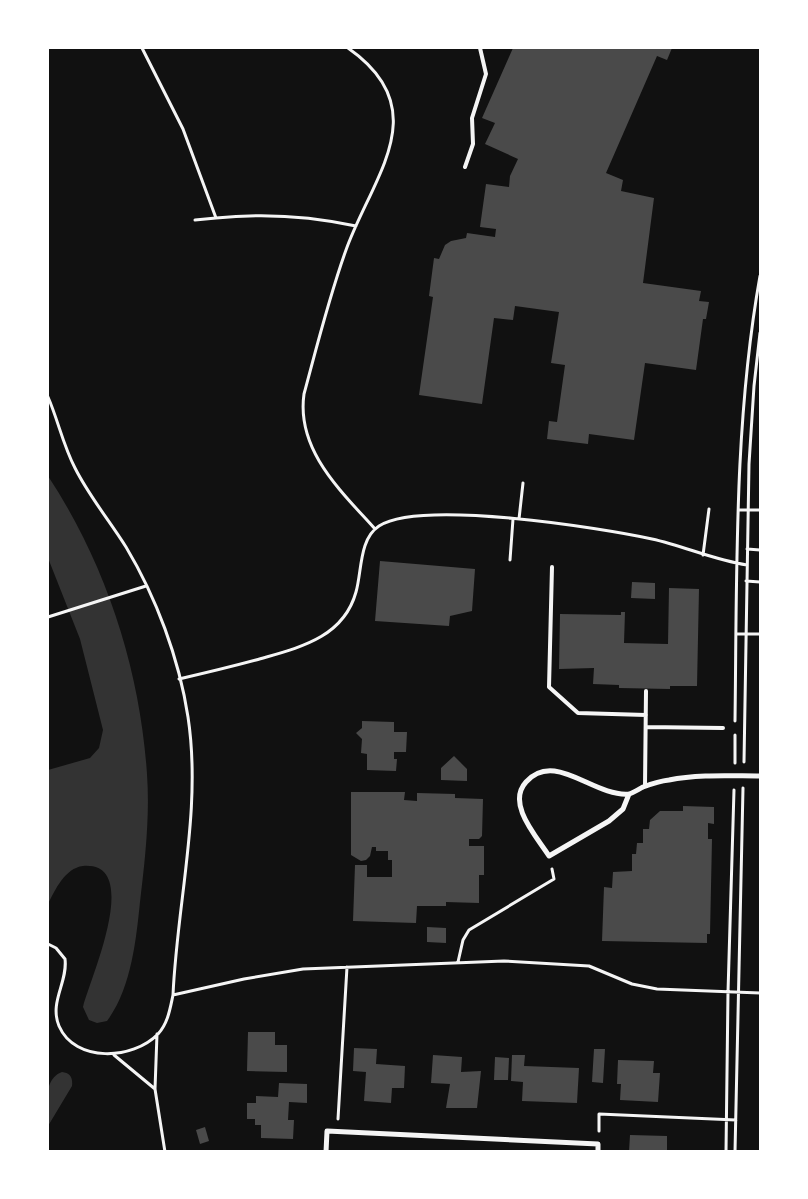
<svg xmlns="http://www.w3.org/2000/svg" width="808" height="1199" font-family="'Open Sans',sans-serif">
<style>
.water{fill:#333}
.building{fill:#4a4a4a}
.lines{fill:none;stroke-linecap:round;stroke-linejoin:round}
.path{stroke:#f5f5f5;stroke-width:3}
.service{stroke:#f5f5f5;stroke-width:4}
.minor{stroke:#f5f5f5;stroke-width:5}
</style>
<rect width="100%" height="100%" fill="#111"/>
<path class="water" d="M48,476C106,564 140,669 147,774C150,817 145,860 140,902C136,941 131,989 107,1021L97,1023L89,1020L83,1007C89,981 144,861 83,866C65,868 55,890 48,904V770L90,758L99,748L103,730L80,639L48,558Z
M62,1072C70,1073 73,1077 72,1086L48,1126C47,1110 42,1079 62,1072Z"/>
<path class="building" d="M513,48H672L667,60L657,56L606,173L623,180L621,191L654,198L643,283L701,291L699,301L709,302L706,319H703L696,370L645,363L634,440L589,434L588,444L547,439L549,421L557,422L565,365L551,363L559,312L515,306L513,320L494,318L482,404L419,395L433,297L429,296L434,258L439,259L445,245L451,241L466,238L467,233L495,237L496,229L480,227L486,184L509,187L510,176L518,159L485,144L495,123L482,118Z
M380,561L475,569L472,611L450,616L449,626L375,621Z
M632,582L655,583V599L631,598Z
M669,588L699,589L697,686H670V689L619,688V685L593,684L594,668L559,669L560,614L621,615V612H625L624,643L668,644Z
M362,721L394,722V732H407L406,752H394V759H397L396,771L367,770V754L361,753L362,739L356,733L362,728Z
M454,756L467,769V781L441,780V768Z
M351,792H405L404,800L417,801V793L455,794V798L483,799L482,836L479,839H469V846H484V875H479V903L446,902V906H417L416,923L353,921L355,865H367V877H392V860H388V851H376V847H372L370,856L366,860L361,861L351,855Z
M683,806L714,807V824L708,823V839H712L710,934H707V943L602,941L604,887L612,888L613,872L632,871V854H636L637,843H643V829H649L650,820L660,811H683Z
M427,927L446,928V943L427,942Z
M248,1032H275V1045H287V1072L247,1071Z
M354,1048L377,1049L376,1064L405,1066L404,1088H392L391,1103L364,1101L366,1072L353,1071Z
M594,1049H605L603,1083L592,1082Z
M433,1055L462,1057L461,1072L481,1071L477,1108H446L450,1084L431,1083Z
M512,1055H525L524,1066L579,1068L577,1103L522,1101L523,1082L511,1081Z
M495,1057L509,1058L508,1080H494Z
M618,1060L654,1061L653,1073H660L658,1102L620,1100L621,1084H617Z
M279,1083L307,1084V1103L289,1102L288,1120H294L293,1139L261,1138V1125H255V1119H247V1103H256V1096L278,1097Z
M205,1127L209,1141L200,1144L196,1130Z
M630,1135L667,1136V1152H629Z"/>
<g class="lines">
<path class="path" d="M142,48L183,129L216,218L195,220
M348,48C437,110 372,177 346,250C329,297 317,346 304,394C296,450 341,491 375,529
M216,218C264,213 310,216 356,226
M48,397C58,420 63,445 75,468C89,496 109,520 126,547C156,597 179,658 188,717C202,809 177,903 173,995C170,1009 168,1023 158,1034C133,1060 75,1063 59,1026C49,1002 68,982 65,959L56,948L48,944
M739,510H760
M519,519L523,483
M747,549L760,550
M703,555L709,509
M510,560L513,519
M746,581L760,582
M48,617L146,586
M736,634H760
M179,679C205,673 230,667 256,660C297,648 343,639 356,592C362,571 359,539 379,526C421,499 601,528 652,539C684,546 714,560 747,565
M735,721C737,572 734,422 760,276
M744,762L749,464L754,386L760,333
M735,763V735
M458,962L463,940L469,930L554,879L552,869
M173,995L244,979L303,969L504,961L589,966L632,984L657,989L760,993
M157,1034L155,1089L165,1152
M114,1055L155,1089
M338,1119L347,967
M599,1131V1114L736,1120
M726,1152L728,992L734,790
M735,1152L743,788"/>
<path class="service" d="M465,167L473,144L472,118L486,74L480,48
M552,567L549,687L578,713L646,715
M646,727L723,728
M645,786L646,691"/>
<path class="minor" d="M629,794L623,809L609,821L549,856C537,837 506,804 526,782C555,750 593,797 629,794C633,793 639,789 643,787C651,784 660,781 669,780C698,774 731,776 760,776
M326,1152L327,1131L598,1144V1152"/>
</g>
<rect width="808" height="1199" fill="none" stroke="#ffffff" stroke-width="98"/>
</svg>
